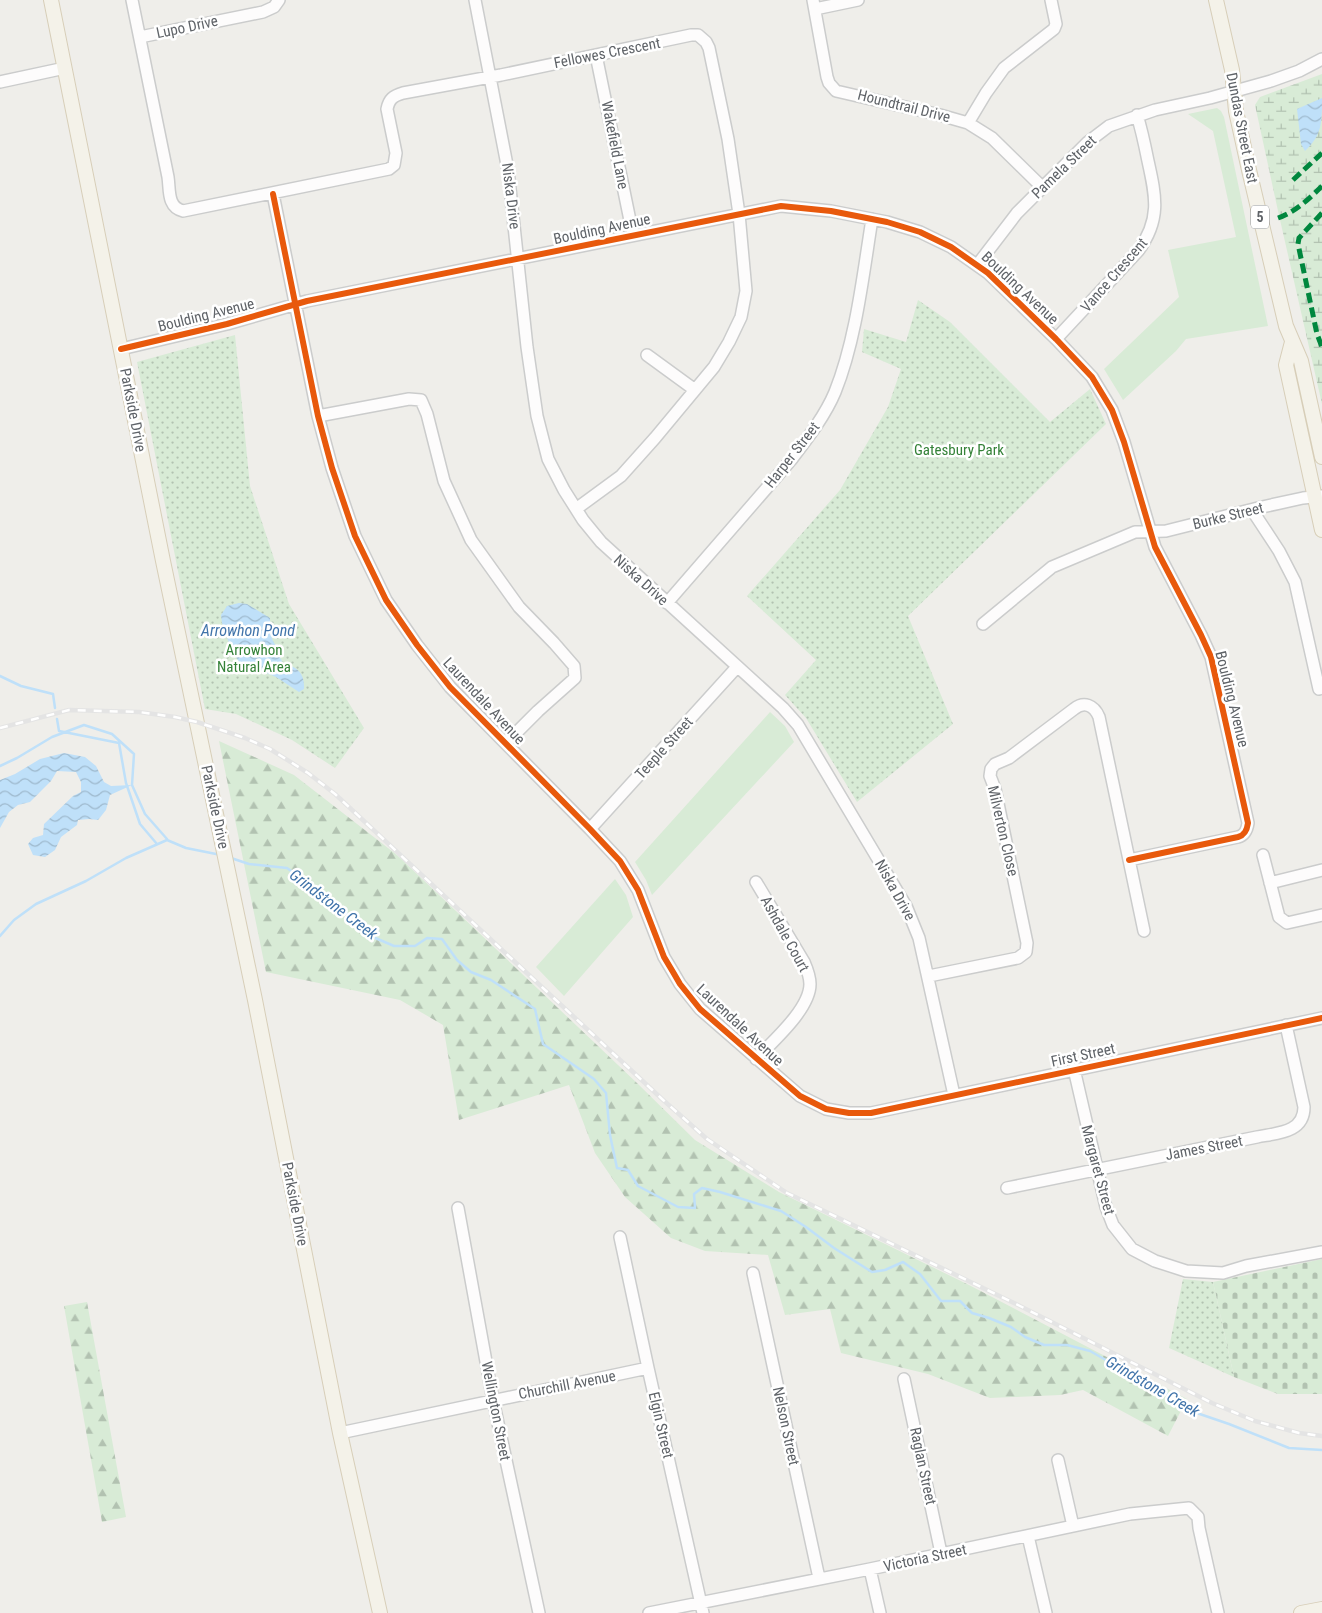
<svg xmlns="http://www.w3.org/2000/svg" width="1322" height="1613" font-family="'Roboto Condensed',sans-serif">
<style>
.green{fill:#d8ebd6}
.forest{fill:url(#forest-firs)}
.wetland{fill:url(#wetland-marsh)}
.cemetery{fill:url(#cemetery-stones)}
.park{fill:url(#park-dots)}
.water{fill:url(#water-waves)}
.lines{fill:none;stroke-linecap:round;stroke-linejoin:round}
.stream{stroke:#bfe0f9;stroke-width:2.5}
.minor-casing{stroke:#cbcccc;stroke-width:14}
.major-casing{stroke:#d7ceb8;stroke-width:16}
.minor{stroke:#fdfcfc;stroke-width:11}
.major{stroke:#f4f2e9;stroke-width:14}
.rail-casing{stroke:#e4e4e4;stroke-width:4.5}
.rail{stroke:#fff;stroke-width:2.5;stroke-dasharray:8;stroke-linecap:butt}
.quiet{stroke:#00873e;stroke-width:5;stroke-dasharray:10 5;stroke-linecap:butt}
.cycleway-casing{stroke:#fff;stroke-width:9}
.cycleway{stroke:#e8590c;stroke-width:6}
.labels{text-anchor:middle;stroke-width:5;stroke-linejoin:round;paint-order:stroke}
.shield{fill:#fff;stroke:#8f9295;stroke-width:1}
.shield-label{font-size:14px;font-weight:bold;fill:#5f6368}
.street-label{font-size:15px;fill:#5f6368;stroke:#fff}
.park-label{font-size:15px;fill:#348238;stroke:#fff}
.water-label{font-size:16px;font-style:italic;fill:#4174aa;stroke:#fff}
</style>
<defs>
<pattern id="forest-firs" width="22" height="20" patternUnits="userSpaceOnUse" patternTransform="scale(1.25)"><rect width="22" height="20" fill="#d8ebd6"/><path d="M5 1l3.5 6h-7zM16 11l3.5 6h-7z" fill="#b2c2b1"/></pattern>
<pattern id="wetland-marsh" width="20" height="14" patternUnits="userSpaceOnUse" patternTransform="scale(1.25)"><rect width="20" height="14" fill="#d8ebd6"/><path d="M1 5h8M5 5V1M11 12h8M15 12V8" fill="none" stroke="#b2c2b1"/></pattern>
<pattern id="cemetery-stones" width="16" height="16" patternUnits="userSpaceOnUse" patternTransform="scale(1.25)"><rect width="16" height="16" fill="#d8ebd6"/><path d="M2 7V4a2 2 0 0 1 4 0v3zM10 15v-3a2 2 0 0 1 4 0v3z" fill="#b2c2b1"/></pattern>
<pattern id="park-dots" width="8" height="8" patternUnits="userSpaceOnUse" patternTransform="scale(1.25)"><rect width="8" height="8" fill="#d8ebd6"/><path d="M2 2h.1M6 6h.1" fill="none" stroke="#b2c2b1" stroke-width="1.8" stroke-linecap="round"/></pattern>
<pattern id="water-waves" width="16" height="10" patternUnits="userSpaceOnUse" patternTransform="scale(1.25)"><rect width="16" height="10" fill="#bfe0f9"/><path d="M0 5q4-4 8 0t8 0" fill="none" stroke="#9eb9cd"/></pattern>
</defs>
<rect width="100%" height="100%" fill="#efeeea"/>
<path class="green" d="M1217,108L1221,111L1224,117L1268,326L1186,339L1176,351L1123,400L1104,369L1179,297L1168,250L1236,237L1213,131L1188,114Z
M770,712L785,726L794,742L652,895L646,880L635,862Z
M615,879L626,895L633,917L564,996L536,967Z"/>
<path class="forest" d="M219,741L294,775L397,855L638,1084L695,1140L779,1192L969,1285L1187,1399L1168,1436L1083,1390L1060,1395L990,1398L928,1374L841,1353L830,1309L785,1315L768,1255L705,1251L671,1238L625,1197L595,1153L569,1085L459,1120L443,1025L400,1000L266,972Z
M87,1302L126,1517L102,1522L64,1306Z"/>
<path class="wetland" d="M1322,74V404L1278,211L1255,105L1260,97Z"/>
<path class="cemetery" d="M1322,1259V1394H1278L1234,1377L1213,1282Z"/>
<path class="park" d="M918,300L950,322L1050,422L1090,389L1106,424L908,616L953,724L857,802L806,718L785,695L816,660L747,596L840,490L888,407L901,369L862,352L864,329L906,342Z
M235,335L250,486L289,604L364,728L335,768L292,740L236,714L205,709L137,362Z
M1183,1279L1213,1282L1234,1377L1169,1348Z"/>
<path class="water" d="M1322,98C1322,123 1322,135 1305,151L1301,144L1297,109Z
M239,603L247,604L270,618C270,629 269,636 276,646H283L280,658L283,663C297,667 305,673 304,689L299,692L276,677L239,662L230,646L222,623L221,615L227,606Z
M64,753L85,757L96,766L104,782L111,786L132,785L110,795L106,810L98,820L89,819L78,820L77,825L61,837L55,850L45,857L33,855L28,844L33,838L43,835L44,824L73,796L81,792V782L76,772L57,771L51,781L30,802L18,805L9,812L0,828V780L15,774L40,759Z"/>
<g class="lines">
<path class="stream" d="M0,676L21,686L53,694L55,708
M57,719L59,731L119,743L126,783L140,824L157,844
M0,766L17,758L52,737L84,725L112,734L134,754L132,785L145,814L167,839
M231,858L249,864L287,868L341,907L355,924L373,937L394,946H415L427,938L442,939L457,960L471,972L491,980L535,1009L543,1044L594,1079L606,1093L610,1135L617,1168L628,1170L638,1186L678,1207L695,1208L694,1194L702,1188L720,1192L781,1211L806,1227L834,1248L872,1272L885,1270L903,1262L920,1274L941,1301H960L972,1313L989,1318L1011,1327L1025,1337L1044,1345H1067L1090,1351L1134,1376L1155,1385L1188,1410L1229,1424L1289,1448L1322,1450
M0,936L14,920L36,904L86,881L126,858L167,840L186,848L221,855"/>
<defs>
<path id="minor" d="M132,0L168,177C170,190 167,207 183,211L389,169L394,165L396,153L387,109C389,99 393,96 403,93L501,75L691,35H698L706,42L709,48L728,139L739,214L746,291L741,317L729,342L714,367L655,438L621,476L576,509
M475,0L508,170L527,347L537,416L548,459L564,490L583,520L601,542L783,708L798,725L906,906L919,938L954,1095
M813,0L827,77L829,83L836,91L940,115L968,123L992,138L1042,187
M815,9L858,0
M140,37L263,12L274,7L279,0
M596,55L633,235
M0,82L65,68
M968,123L986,93L1004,68L1054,29L1056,24L1051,0
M273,194L318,416L332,468L355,536L386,600L417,645L450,687L590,829L620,861L638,890L664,957L673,972L680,984L700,1009L800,1096L826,1109L849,1113H871L1322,1018
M978,264L1017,213L1088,142L1109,126L1155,110L1210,98L1271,81L1299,71L1322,59
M1056,339L1138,251C1161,220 1156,197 1148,161C1145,146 1142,131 1137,115
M121,349L227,324L307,301L781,206L831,211L887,222L920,232L951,247L988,273L1056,339L1092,377L1112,410L1124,442L1155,547L1201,635L1211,657L1248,823C1247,830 1245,835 1238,837L1129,860
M647,355L695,390
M318,416L409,399L421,400L427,414L444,481L471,540L519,607L554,643L574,666L575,678L538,711L506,743
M1252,510L1279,551L1295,582L1319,689
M667,603L791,460C807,439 825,416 835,392C856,340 863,275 872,219
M983,624L1052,567L1135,532L1166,531L1262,507L1303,498L1322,496
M590,829L737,667
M1263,855L1279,917L1287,923L1322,915
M756,882L804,962C807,969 810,976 810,984C810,1009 773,1041 756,1059
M1270,883L1322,870
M929,976L1018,958L1026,952L1027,943L995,789L990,776L991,769L995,764L1009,758L1074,709C1084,701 1094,705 1099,717L1144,931
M1074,1069L1106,1207L1113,1225L1132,1249L1155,1261L1186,1271L1223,1273L1246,1266L1322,1252
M1007,1188L1257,1137C1277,1133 1304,1133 1304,1107L1286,1025
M458,1208L493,1400L539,1613
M620,1237L648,1368L703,1613
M753,1273L819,1578
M904,1379L941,1553
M340,1433L648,1368
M1058,1460L1073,1526
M1028,1536L1046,1613
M870,1569L880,1613
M649,1613L870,1569L1130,1514L1189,1508L1198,1517L1199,1528L1218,1613"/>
<path id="major" d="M51,0L163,561L255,1000L340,1433L380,1613
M1216,0L1232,70L1236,111L1249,170L1286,326L1301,361L1322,457
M1292,342L1286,365L1322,530
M1301,1613L1322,1609"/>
</defs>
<use href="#minor" class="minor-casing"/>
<use href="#major" class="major-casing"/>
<use href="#minor" class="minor"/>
<use href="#major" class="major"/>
<defs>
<path id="rail" d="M0,728L69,710L139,712L175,717L197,722L245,738L270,749L308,773L335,794L662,1099L707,1139L787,1193L1018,1305L1212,1403L1255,1421L1299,1433L1322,1436"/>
</defs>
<use href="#rail" class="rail-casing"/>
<use href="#rail" class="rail"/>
<path class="quiet" d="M1293,180L1322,153
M1322,213L1299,238L1298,244L1317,334L1322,347
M1278,218C1295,212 1309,199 1322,186"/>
<defs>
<path id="cycleway" d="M273,194L318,416L332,468L355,536L386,600L417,645L450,687L590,829L620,861L638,890L664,957L673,972L680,984L700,1009L800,1096L826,1109L849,1113H871L1322,1018
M121,349L227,324L307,301L781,206L831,211L887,222L920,232L951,247L988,273L1056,339L1092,377L1112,410L1124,442L1155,547L1201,635L1211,657L1248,823C1247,830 1245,835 1238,837L1129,860"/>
</defs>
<use href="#cycleway" class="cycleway-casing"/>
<use href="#cycleway" class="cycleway"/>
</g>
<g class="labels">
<rect class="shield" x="1251" y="205.5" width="18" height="23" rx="4"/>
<g class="shield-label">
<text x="1260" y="222">5</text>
</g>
<g class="street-label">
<text transform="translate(187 27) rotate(-12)" y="5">Lupo Drive</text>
<text transform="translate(607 53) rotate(-11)" y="5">Fellowes Crescent</text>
<text transform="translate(904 106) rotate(14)" y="5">Houndtrail Drive</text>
<text transform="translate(1242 128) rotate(79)" y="5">Dundas Street East</text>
<text transform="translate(615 145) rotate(79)" y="5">Wakefield Lane</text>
<text transform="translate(1064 167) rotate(-44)" y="5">Pamela Street</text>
<text transform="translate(511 196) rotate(83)" y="5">Niska Drive</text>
<text transform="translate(602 229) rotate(-12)" y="5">Boulding Avenue</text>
<text transform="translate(1114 275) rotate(-49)" y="5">Vance Crescent</text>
<text transform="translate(1020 288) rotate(43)" y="5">Boulding Avenue</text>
<text transform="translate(206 315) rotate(-14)" y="5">Boulding Avenue</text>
<text transform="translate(133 410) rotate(79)" y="5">Parkside Drive</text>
<text transform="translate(792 455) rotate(-52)" y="5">Harper Street</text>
<text transform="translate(1228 516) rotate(-14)" y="5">Burke Street</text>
<text transform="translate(641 580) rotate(42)" y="5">Niska Drive</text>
<text transform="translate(1232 699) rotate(76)" y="5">Boulding Avenue</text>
<text transform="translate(484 701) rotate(47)" y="5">Laurendale Avenue</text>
<text transform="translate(664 748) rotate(-48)" y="5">Teeple Street</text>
<text transform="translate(215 807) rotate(78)" y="5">Parkside Drive</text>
<text transform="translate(1003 831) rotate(77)" y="5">Milverton Close</text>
<text transform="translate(895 890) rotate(61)" y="5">Niska Drive</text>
<text transform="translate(785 934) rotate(61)" y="5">Ashdale Court</text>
<text transform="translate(740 1025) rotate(43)" y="5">Laurendale Avenue</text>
<text transform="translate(1083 1055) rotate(-12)" y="5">First Street</text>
<text transform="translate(1204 1148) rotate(-11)" y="5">James Street</text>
<text transform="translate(1098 1170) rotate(75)" y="5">Margaret Street</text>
<text transform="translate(295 1204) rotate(79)" y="5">Parkside Drive</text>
<text transform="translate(567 1385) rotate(-11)" y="5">Churchill Avenue</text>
<text transform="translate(496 1411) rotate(79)" y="5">Wellington Street</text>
<text transform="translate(661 1425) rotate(77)" y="5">Elgin Street</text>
<text transform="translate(786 1426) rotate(78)" y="5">Nelson Street</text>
<text transform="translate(923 1466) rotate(78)" y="5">Raglan Street</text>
<text transform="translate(925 1558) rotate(-12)" y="5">Victoria Street</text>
</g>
<g class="park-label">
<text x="959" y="455">Gatesbury Park</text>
<text x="254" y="655">Arrowhon<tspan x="254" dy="17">Natural Area</tspan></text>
</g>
<g class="water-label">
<text x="248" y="636">Arrowhon Pond</text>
<text transform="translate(334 904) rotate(37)" y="6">Grindstone Creek</text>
<text transform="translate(1153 1386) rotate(30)" y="6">Grindstone Creek</text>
</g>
</g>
</svg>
